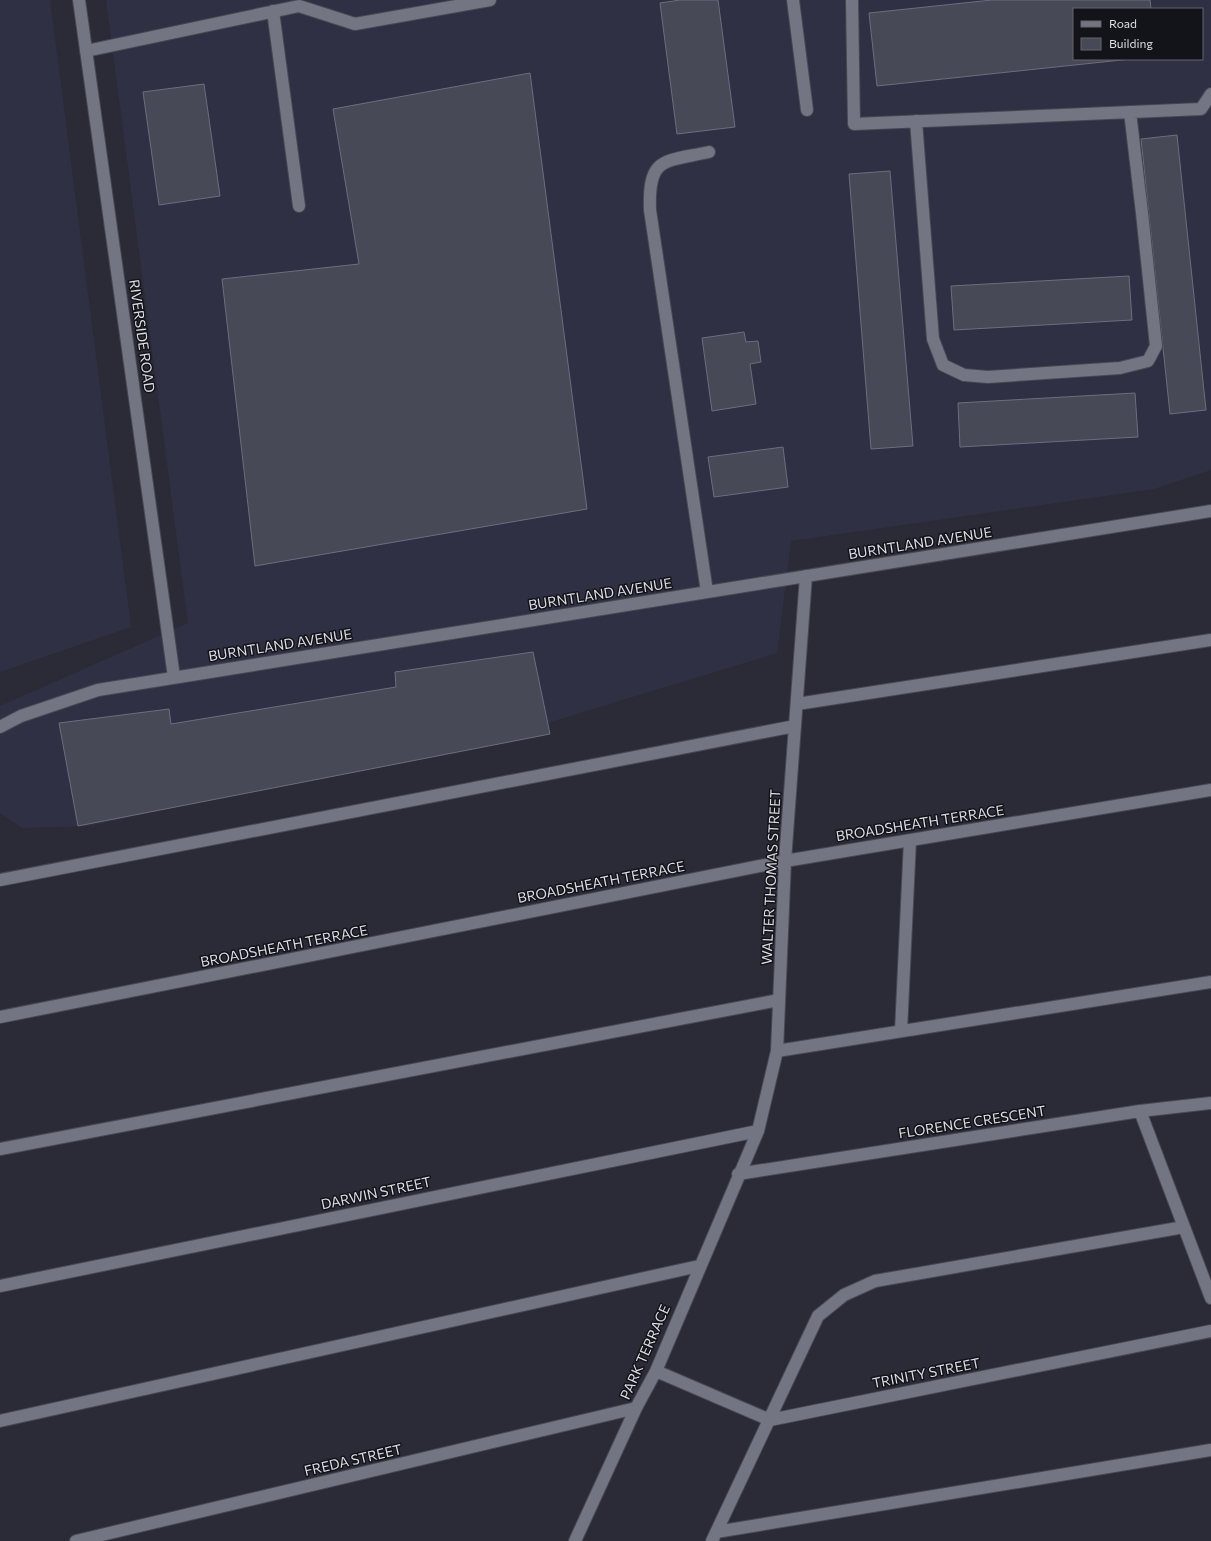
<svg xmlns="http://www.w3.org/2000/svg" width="1211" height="1541" font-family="Commissioner,sans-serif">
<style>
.built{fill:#2f3043;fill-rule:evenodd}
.building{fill:#484957;stroke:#6d6e7d}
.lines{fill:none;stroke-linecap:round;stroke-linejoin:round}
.minor-casing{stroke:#474852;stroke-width:14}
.minor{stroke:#737583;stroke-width:12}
.labels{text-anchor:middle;stroke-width:3;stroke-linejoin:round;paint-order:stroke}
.street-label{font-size:14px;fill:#dcdde5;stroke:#131419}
</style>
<rect width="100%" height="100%" fill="#2a2b37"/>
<path class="built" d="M0,0H50L131,627L0,672Z
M106,0H1211V470L1154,489L791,541L777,653L531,728L90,826L22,828L0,813V706L188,623ZM1074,9H1202V59H1074Z"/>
<path class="building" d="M680,0H718L735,127L677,134L660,3Z
M992,0H1150L1151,9H1074V59H1131L877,86L869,13Z
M530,73L587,509L255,566L222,279L359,264L333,109Z
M204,84L220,196L159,205L143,92Z
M1177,135L1206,410L1170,414L1141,139Z
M890,171L913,446L871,449L849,174Z
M1129,276L1132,320L954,330L951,286Z
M744,332L746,342L758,341L761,362L750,364L756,404L712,411L702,338Z
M1135,393L1138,437L960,447L958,403Z
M783,447L788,487L714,497L708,457Z
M533,652L550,734L78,826L59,723L169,709L171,724L396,687L395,672Z"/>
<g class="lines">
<defs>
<path id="minor" d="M79,0L174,677
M793,0L807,110
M852,0L854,124L1201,109L1211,94
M273,11L299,206
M86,51L299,6L355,24L490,0
M916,121L933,339L943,365L964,375L988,377L1120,368L1148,361L1156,346L1142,213L1130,112
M707,592L650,210C648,156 664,162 709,152
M797,704L1211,640
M0,727L21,716L98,690L1211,511
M0,880L795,726
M0,1017L785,861L1211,790
M901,1031L910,840
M777,1051L1211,982
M1140,1111L1211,1298
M0,1149L779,1000
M738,1174L1140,1111L1211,1103
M0,1286L758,1131
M656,1371L770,1420L1211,1331
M0,1421L699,1266
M716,1532L1211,1450
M76,1541L636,1408
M575,1541L636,1408L656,1371L758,1131L777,1051L785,861L806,576
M712,1541L818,1316L844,1295L875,1281L1184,1227"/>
</defs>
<use href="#minor" class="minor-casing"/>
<use href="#minor" class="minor"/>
</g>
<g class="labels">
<g class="street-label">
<text transform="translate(142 336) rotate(82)" y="5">RIVERSIDE ROAD</text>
<text transform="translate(920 543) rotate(-9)" y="5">BURNTLAND AVENUE</text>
<text transform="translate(600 594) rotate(-9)" y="5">BURNTLAND AVENUE</text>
<text transform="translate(280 645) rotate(-9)" y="5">BURNTLAND AVENUE</text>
<text transform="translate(920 823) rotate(-9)" y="5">BROADSHEATH TERRACE</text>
<text transform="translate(771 877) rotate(-87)" y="5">WALTER THOMAS STREET</text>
<text transform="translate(601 882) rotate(-11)" y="5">BROADSHEATH TERRACE</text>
<text transform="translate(284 946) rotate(-11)" y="5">BROADSHEATH TERRACE</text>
<text transform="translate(972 1122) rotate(-9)" y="5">FLORENCE CRESCENT</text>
<text transform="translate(376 1193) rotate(-12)" y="5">DARWIN STREET</text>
<text transform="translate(645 1352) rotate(-66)" y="5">PARK TERRACE</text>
<text transform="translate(926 1373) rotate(-11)" y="5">TRINITY STREET</text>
<text transform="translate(353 1460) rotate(-13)" y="5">FREDA STREET</text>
</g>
</g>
<rect x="1073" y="8" width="130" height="52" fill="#131419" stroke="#63646b"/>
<rect x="1081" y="21" width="20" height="6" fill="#737583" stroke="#63646b"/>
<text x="1109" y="28" font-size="12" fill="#dcdde5">Road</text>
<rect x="1081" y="38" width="20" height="12" fill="#484957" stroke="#63646b"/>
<text x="1109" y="48" font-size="12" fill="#dcdde5">Building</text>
</svg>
